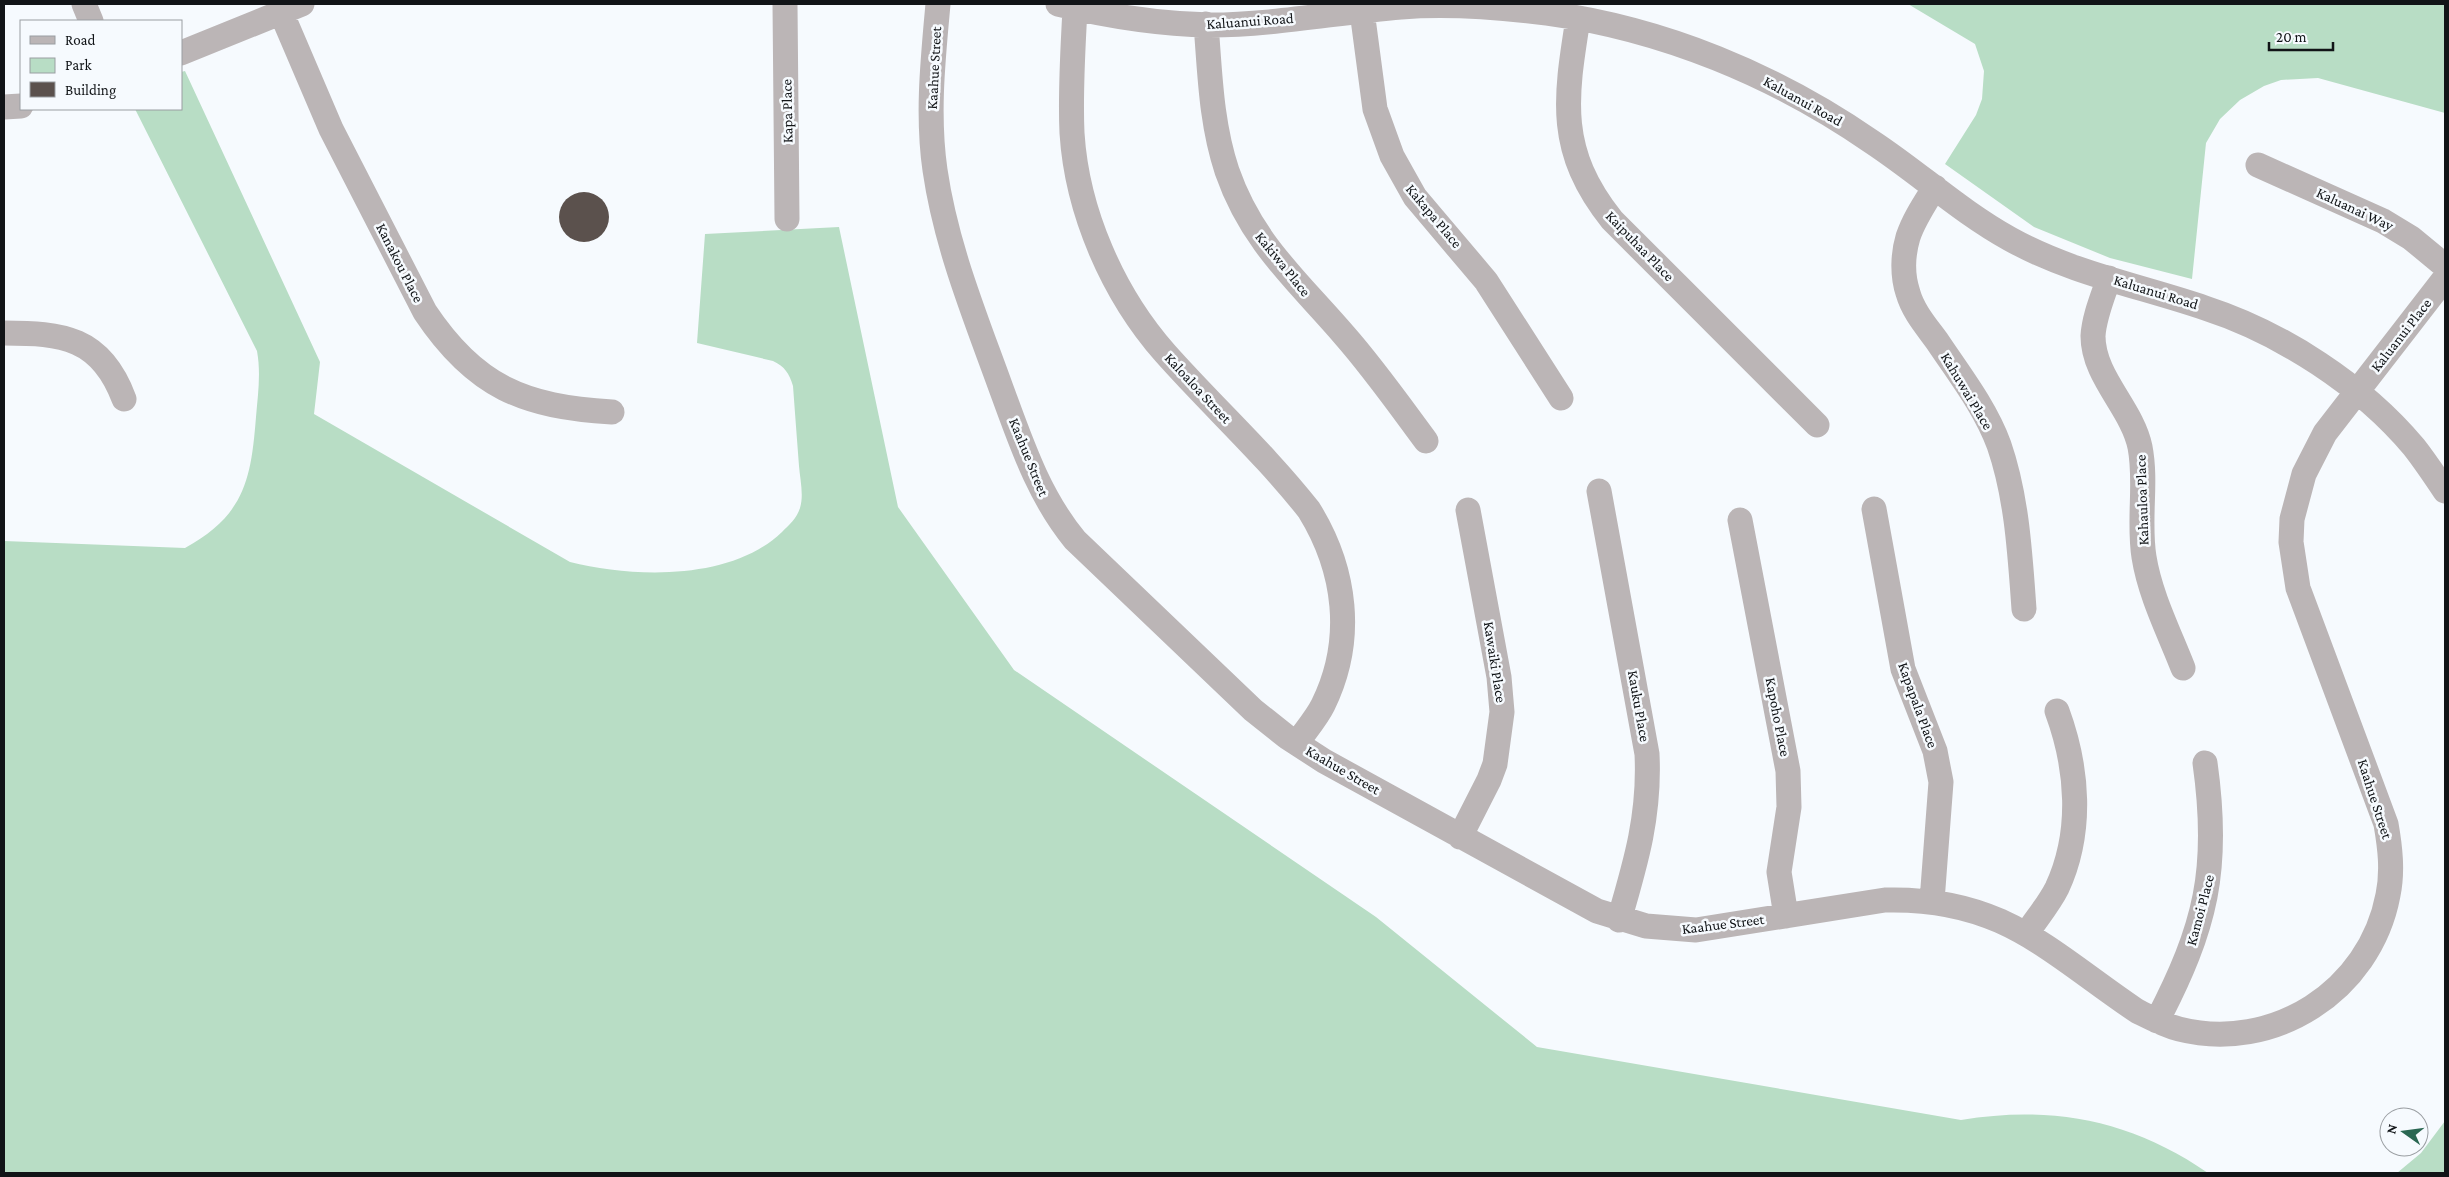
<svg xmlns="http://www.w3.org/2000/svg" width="2449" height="1177" font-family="'Crimson Pro',serif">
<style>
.green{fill:#b8ddc5}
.building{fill:#5b514d}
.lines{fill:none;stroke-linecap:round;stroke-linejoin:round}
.minor{stroke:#bbb5b6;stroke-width:25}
.labels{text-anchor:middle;stroke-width:5;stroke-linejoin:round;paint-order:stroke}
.street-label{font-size:15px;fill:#111417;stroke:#f6fafe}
</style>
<rect width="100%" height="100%" fill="#f6fafe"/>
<path class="green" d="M1908,4H2445V113L2318,78L2281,80L2264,86L2240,100L2220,119L2206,143L2192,279L2110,258L2034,227L1945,164L1976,115L1982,99L1984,71L1975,44Z
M185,71L320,362L314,414L570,562C634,578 731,581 782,532C789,525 797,518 800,508C804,495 800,479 799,466C797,440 795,413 793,386C789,373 785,367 773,361L697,343L705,234L839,227L898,507L1014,670L1376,917L1537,1047L1961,1120C2052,1105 2131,1120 2208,1173H4V541L185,548C245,515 251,479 256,417C258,394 261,373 257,351L135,109H181V72Z
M2445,1121V1173H2397L2421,1153Z"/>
<path class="building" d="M559 217a25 25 0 1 1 50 0a25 25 0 1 1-50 0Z"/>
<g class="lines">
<path class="minor" d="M84,4L91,21
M785,4L787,219
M938,4C933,59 927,115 935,170C946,246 975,316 1001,388C1021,442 1038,495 1075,540L1253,710L1287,737L1324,761L1597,911L1646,926L1696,930L1885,900C2002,897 2047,950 2137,1011C2151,1018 2164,1025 2179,1029C2273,1053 2370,991 2388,895C2393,871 2390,847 2386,824L2298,588L2291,542L2292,519L2304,474L2325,433L2445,278
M1058,4C1108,16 1158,24 1210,25C1274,25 1338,12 1401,7C1449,3 1499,7 1547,13C1664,29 1775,75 1872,142C1919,173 1961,212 2010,239C2071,273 2140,286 2205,308C2282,333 2362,385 2414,447C2425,461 2435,476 2445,491
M1075,8C1073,50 1070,91 1072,133C1077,212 1113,294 1165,353C1212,406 1265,454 1309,510C1346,570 1355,640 1323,705C1316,719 1305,731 1297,743
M1362,11L1375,109L1392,156L1415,197L1486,281L1561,398
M281,12L331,129L425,312C475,387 524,407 612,412
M1578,19C1565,100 1557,151 1612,220L1817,425
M1206,24C1210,74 1211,123 1227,171C1252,243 1297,280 1345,336C1374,369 1400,406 1426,441
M181,53L302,4
M4,107L21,106
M2258,165L2383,221L2411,238L2445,266
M1935,187C1925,203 1914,219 1908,237C1903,254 1902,275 1908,293C1913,311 1926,326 1937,341C1959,374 1985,407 1999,445C2017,497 2020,554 2024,609
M2109,278C2103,296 2094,317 2093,336C2093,377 2132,408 2140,447C2147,483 2138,520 2144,557C2150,595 2169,632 2183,668
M4,333C62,333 101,337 124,399
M1599,491L1647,754C1650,815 1636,862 1619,920
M1874,509L1903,669L1935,751L1941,782L1932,901
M1740,520L1788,771L1789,807L1779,872L1786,916
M1460,837L1489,780L1495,764L1502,712L1499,677L1468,510
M2027,933C2037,918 2049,904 2057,888C2083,832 2078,768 2057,711
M2157,1021C2206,927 2220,869 2205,763"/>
</g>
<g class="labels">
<g class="street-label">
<text transform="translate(1250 21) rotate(-4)" y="5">Kaluanui Road</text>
<text transform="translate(934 68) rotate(-87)" y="5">Kaahue Street</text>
<text transform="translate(1803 101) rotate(29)" y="5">Kaluanui Road</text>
<text transform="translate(787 111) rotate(-91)" y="5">Kapa Place</text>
<text transform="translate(2355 209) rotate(25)" y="5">Kaluanai Way</text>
<text transform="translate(1434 216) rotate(50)" y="5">Kakapa Place</text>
<text transform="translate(1640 246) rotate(46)" y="5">Kaipuhaa Place</text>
<text transform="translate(400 263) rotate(63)" y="5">Kanakou Place</text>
<text transform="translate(1283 264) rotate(51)" y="5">Kakiwa Place</text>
<text transform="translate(2156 292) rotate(17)" y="5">Kaluanui Road</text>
<text transform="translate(2401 335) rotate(-52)" y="5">Kaluanui Place</text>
<text transform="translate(1198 388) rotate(47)" y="5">Kaloaloa Street</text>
<text transform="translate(1967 391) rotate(59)" y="5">Kahuwai Place</text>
<text transform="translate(1029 457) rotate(68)" y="5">Kaahue Street</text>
<text transform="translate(2142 500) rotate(-92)" y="5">Kahauloa Place</text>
<text transform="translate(1495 662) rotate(81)" y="5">Kawaiki Place</text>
<text transform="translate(1918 705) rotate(70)" y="5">Kapapala Place</text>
<text transform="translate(1639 706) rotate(80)" y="5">Kauku Place</text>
<text transform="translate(1778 717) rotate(79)" y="5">Kapoho Place</text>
<text transform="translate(1343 770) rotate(30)" y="5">Kaahue Street</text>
<text transform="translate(2375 799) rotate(72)" y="5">Kaahue Street</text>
<text transform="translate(2200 910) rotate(-75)" y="5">Kamoi Place</text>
<text transform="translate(1723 924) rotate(-7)" y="5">Kaahue Street</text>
</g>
</g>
<rect width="2449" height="1177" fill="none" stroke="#111417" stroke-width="10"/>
<rect x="20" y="20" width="162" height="90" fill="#f6fafe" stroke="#9a9ea2"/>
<rect x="30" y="36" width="25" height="8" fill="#bbb5b6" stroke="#9a9ea2"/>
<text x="65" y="45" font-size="15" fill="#111417">Road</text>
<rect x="30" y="58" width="25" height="15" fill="#b8ddc5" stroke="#9a9ea2"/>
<text x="65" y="70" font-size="15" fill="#111417">Park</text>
<rect x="30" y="82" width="25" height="15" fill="#5b514d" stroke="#9a9ea2"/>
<text x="65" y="95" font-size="15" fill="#111417">Building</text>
<g transform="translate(2404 1132) rotate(284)"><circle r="24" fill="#f6fafe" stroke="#9a9ea2"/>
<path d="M0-4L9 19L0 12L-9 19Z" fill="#2a6752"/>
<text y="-8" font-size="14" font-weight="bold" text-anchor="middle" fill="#111417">N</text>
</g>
<path d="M2269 42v8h64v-8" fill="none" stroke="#111417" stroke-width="2.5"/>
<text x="2276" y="42" font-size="15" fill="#111417" stroke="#f6fafe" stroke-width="4" paint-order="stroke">20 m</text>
</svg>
